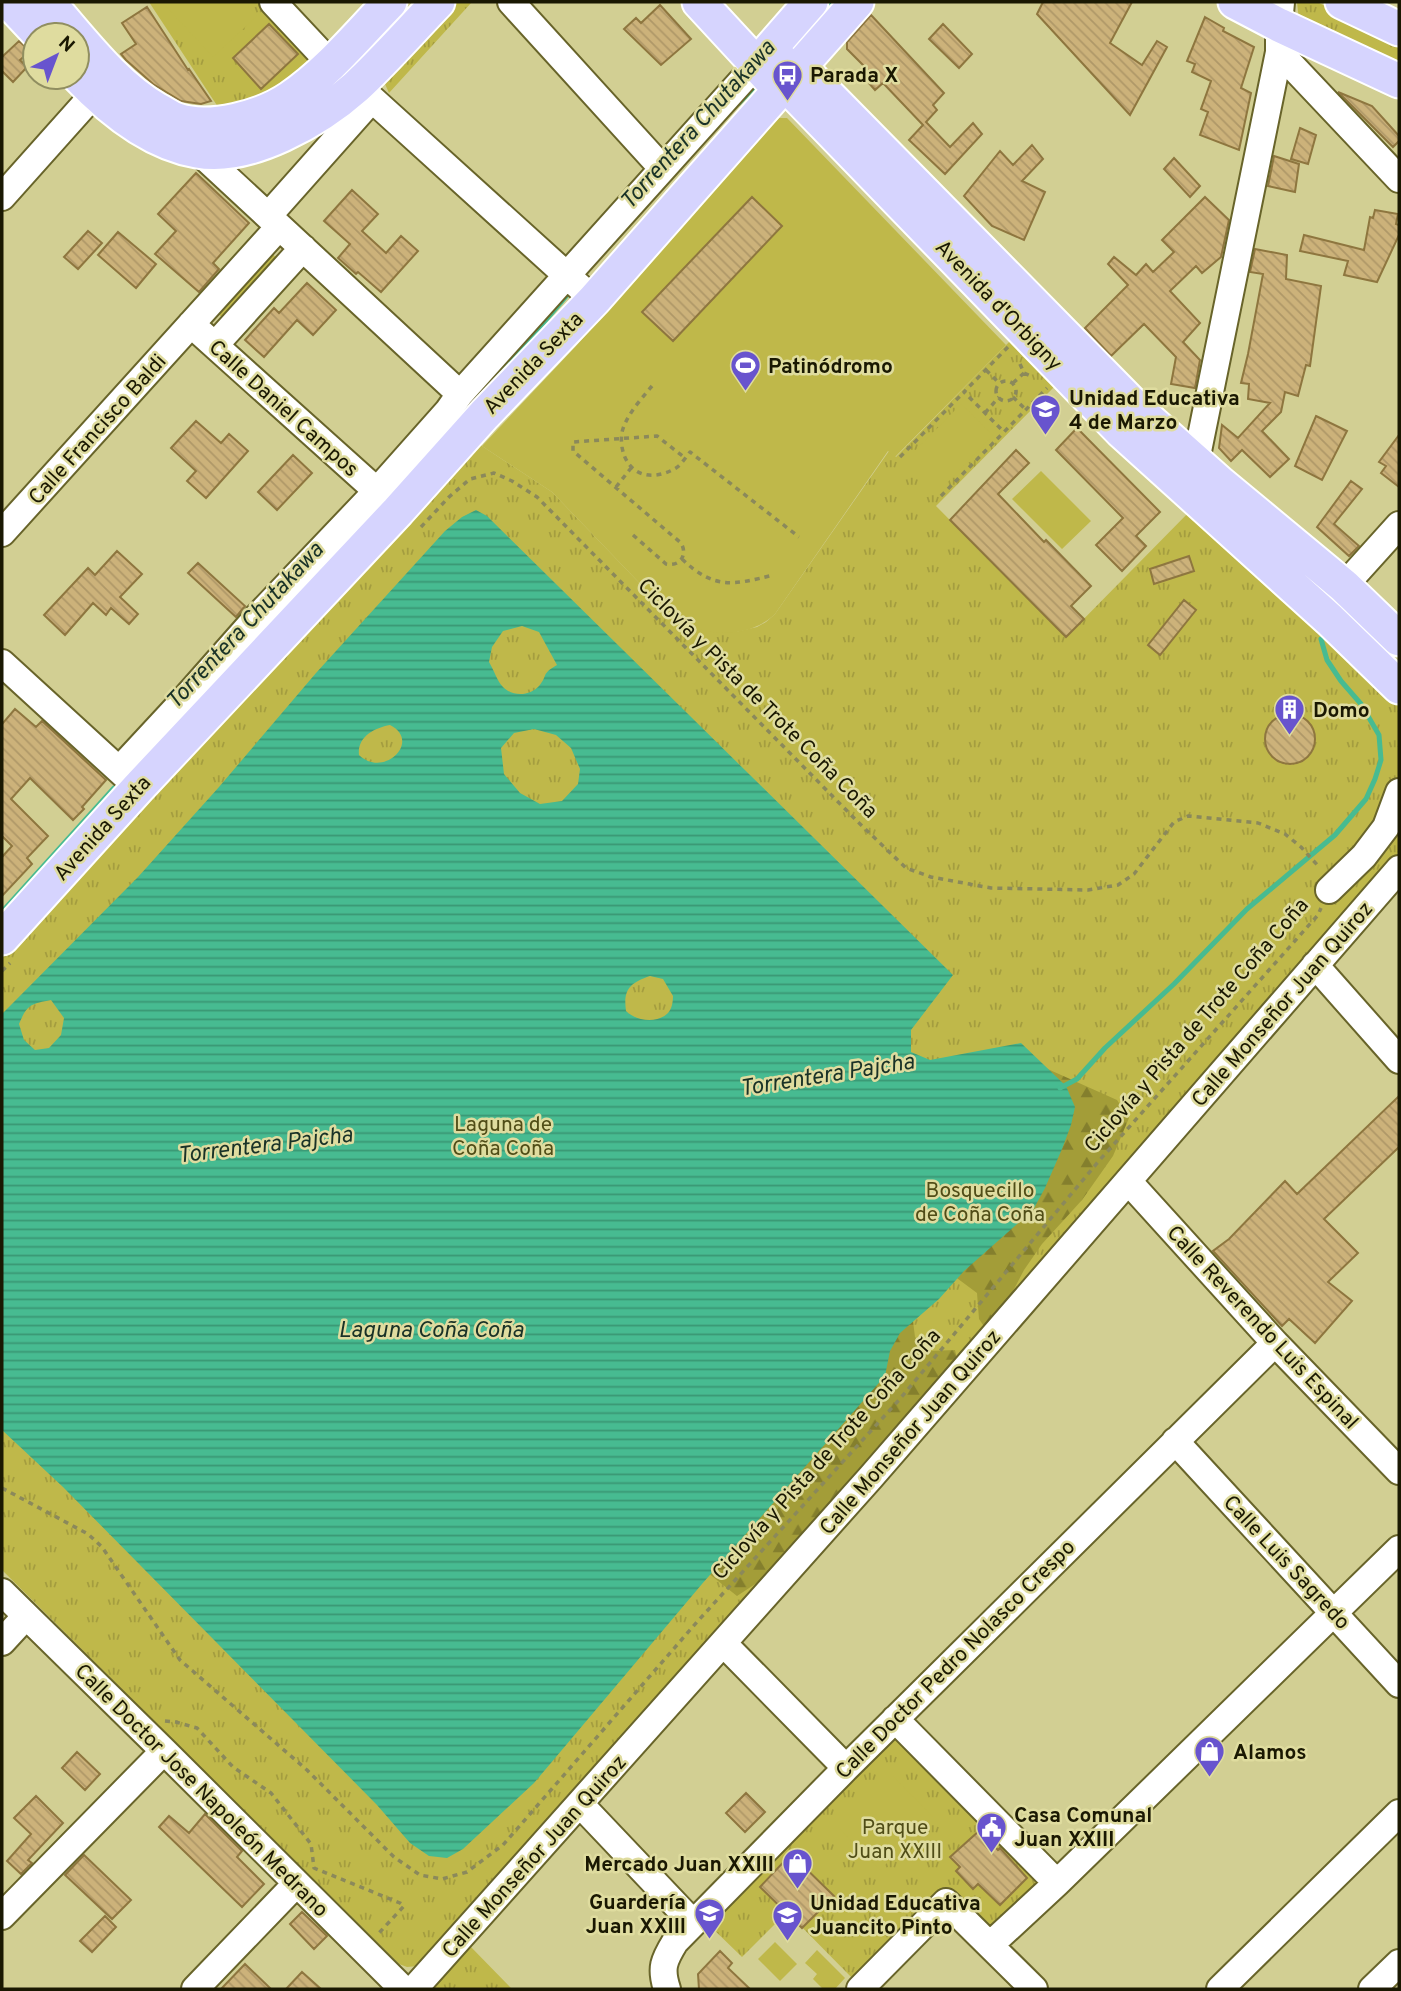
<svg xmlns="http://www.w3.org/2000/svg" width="1401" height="1991" font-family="Overpass,sans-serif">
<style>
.grass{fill:url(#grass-tufts)}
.forest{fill:url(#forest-firs)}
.garden{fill:#bfb84a}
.water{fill:url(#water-rules);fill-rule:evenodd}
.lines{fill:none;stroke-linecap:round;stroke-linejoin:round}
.stream{stroke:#47bb91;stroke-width:5}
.building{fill:url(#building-back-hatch);stroke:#8e763f;stroke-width:2}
.minor-casing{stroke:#68642a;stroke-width:30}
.major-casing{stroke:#fff;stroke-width:37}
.path{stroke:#8b895b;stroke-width:3.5;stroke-dasharray:5 5;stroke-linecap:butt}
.minor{stroke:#fff;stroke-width:26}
.major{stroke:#d6d4fe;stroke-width:33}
.labels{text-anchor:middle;stroke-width:5;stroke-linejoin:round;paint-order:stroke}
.poi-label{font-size:21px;font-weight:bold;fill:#1a1802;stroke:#dfdc9f;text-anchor:start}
.street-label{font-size:21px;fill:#1a1802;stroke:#dfdc9f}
.park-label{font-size:21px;fill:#504d17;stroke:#dfdc9f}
.water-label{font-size:23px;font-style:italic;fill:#193227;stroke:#dfdc9f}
</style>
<defs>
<pattern id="grass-tufts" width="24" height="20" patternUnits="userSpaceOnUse" patternTransform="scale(1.75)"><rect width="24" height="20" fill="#bfb84a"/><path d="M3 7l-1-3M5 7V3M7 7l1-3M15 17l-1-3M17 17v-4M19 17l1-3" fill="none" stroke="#a49d3f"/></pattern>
<pattern id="forest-firs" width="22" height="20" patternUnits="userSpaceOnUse" patternTransform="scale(1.75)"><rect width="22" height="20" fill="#a39d38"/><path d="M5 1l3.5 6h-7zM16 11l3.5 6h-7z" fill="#847f2d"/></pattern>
<pattern id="water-rules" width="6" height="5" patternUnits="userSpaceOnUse" patternTransform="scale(1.75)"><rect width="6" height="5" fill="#47bb91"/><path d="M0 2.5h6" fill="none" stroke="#3a9774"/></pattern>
<pattern id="building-back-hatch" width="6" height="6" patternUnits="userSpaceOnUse" patternTransform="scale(1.75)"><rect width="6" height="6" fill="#ccb27a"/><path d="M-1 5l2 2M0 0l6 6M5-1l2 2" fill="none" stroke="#af9868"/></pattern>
</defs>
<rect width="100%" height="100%" fill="#d2cf93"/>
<path class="grass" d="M149,2H261L313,57L312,68L266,96L220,110Z
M454,2H472L389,93L385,84L386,76Z
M1297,2H1317L1399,42V68L1299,21Z
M269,251L279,260L225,320L215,311Z
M1012,339L1057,384L936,506L1066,637L1192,509L1399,706V852L1016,1294L418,1966L407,1967L399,1964L2,1570V953L479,444L552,492L672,617L718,632H735L757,627L766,622L775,614L889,451L896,457Z
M896,1739L907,1743L1042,1882L995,1934L952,1898L855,1981L787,1912L742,1957L708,1924L887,1741Z
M470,1946L512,1989H429Z"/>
<path class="forest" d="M1032,1062L1117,1100L1129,1118L1113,1156L1082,1200L1042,1244L1024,1270L990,1335L979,1319L977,1293L942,1267L909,1289L915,1337L929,1351L955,1350L960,1371L795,1558L737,1596L703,1569Z"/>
<path class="garden" d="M162,2H244L257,16L213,57Z
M779,118H787L1006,345L895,457L888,451L775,614C748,640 701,637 672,617L552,492L482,446L576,346Z
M961,404L993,435L945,485L913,453Z
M1041,471L1091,521L1062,549L1012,499Z
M893,1776L933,1817L880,1870L840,1829Z
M775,1942L797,1964L780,1981L758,1959Z
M817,1950L845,1978L835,1989H823L813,1979L817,1974L805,1963Z"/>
<path class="water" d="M476,510L487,516L953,975L911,1030V1052L930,1060L1021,1043L1066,1086L1075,1107L1071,1125L1062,1149L1045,1188L1033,1210L964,1271L939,1299L900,1333L890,1351L885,1376L702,1584L534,1783L463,1849L447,1858L429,1856L410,1843L377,1805L63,1487L2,1430V1014L138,877L219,787L316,673L445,531L462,517ZM522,626L539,632L557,665C540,675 549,674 539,686C530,696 513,697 503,687C497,681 494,670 489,662L492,647L503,631ZM390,725C422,741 384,779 359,755C357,737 374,728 390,725ZM534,729L556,735L571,748L580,769L578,784L562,801L540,804L520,793L504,774L501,748L514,733ZM650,976L663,979L673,996C673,1001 672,1009 668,1013C657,1024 636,1021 626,1011C623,989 630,983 650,976ZM51,1000L64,1018L61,1035L49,1048L35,1050L24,1040L19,1024C27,1005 30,1004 51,1000Z"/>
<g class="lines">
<path class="stream" d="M822,12L831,2
M739,103L759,82
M495,380L568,294
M2,912L114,788
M1060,1088L1077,1079L1105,1048L1174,984L1247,909L1335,835L1366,799L1375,779L1381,760L1379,735L1361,704L1341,681L1327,660L1321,639"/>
</g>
<path class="building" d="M1043,2H1132L1110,43L1142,65L1157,41L1167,47L1130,115L1037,14Z
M660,5L691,39L661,65L624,29L636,18L641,23Z
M147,7L188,70L189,69L211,101L201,104L181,101L153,84L126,60L121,54L136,44L122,23Z
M871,15L944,93L933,105L937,110L926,122L950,147L973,123L982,134L945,174L909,140L923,125L883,83L875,90L859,72L864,66L847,49V42Z
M1205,17L1224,28L1223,31L1254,47L1241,88L1251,93L1239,150L1200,135L1208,112L1201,109L1211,81L1192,72L1195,64L1187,61Z
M269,24L298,54L261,89L233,58Z
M943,24L972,54L959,68L929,39Z
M19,41L30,51L20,60L27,67L13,82L2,71V57Z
M1338,92L1372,106L1399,136V141L1393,147Z
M1300,128L1316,135L1308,164L1291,159Z
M1032,145L1043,159L1022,181L1045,192L1024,240L992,226L964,196L1000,151L1013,165Z
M1274,156L1299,164L1295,192L1268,186Z
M1174,158L1200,186L1190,197L1164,169Z
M196,173L249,223L213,263L219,269L199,292L155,254L176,231L158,214Z
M352,190L378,214L362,231L386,253L401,236L418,251L381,292L358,272L356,274L338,258L350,244L324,221Z
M752,197L782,226L673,341L642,312Z
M1205,197L1229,220L1221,257L1202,273L1196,266L1170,291L1200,323L1183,342L1200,360L1195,388L1171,384L1176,357L1144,324L1111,356L1085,328L1128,285L1108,264L1114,257L1136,275L1146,264L1153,272L1174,252L1162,240Z
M1375,210L1398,214L1396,224L1399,225V235L1377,282L1344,275L1348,261L1300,251L1304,235L1364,250L1370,217L1373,218Z
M88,231L102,243L78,269L64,257Z
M118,232L156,264L136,288L98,255Z
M1255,249L1287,255L1286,279L1321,286L1310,366L1306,365L1298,396L1285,392L1281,412L1262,431L1289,459L1270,477L1242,450L1231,461L1219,448L1222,425L1238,438L1270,403L1248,399L1249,384L1241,383L1248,354L1263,274L1250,272Z
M307,283L336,310L313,335L297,320L264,357L245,340L274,308L279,313Z
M1316,416L1347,431L1322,480L1295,466Z
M196,421L221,443L229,434L248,451L206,498L187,481L196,471L171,448Z
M1077,428L1160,512L1136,536L1146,546L1122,571L1096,545L1123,518L1056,450Z
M1399,435V487L1381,473L1386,466L1379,462Z
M1016,450L1029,463L998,494L1044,542L1046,540L1091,586L1071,606L1084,619L1066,637L950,520Z
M293,455L312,473L277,510L258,492Z
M1351,481L1362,489L1334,524L1359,546L1349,556L1317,527Z
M117,551L142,574L120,597L138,614L129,624L111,608L106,615L93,603L65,635L44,615L88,568L95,575Z
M1189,556L1194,571L1154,584L1150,569Z
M198,563L245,606L236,617L188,573Z
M1184,600L1196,610L1160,655L1148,645Z
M15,709L36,727L42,721L106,780L82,807L84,809L73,820L30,778L11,799L48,836L27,858L32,864L2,896V857L12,846L2,836V724Z
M1265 739a25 25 0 1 1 50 0a25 25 0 1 1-50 0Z
M1399,1096V1147L1324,1219L1358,1253L1328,1282L1352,1301L1315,1343L1289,1319L1282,1326L1213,1251L1229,1239L1285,1181L1297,1194Z
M77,1752L100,1774L85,1790L62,1768Z
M746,1793L765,1812L745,1832L726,1813Z
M36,1796L63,1823L28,1860L32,1863L21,1874L7,1861L31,1834L14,1818Z
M205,1814L242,1851L237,1857L264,1884L242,1907L159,1827L169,1816L189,1833Z
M979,1831L998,1850L1000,1848L1027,1878L1000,1905L978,1884L973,1889L956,1871L960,1867L950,1857Z
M791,1854L834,1896L802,1928L760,1887Z
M84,1855L131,1900L112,1919L65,1875Z
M302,1912L327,1936L314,1949L290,1924Z
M105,1916L116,1927L92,1952L80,1941Z
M720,1951L732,1963L728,1968L750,1989H699L698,1974Z
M245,1964L271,1989H221Z
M302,1972L321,1989H286Z"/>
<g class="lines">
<defs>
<path id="minor" d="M273,2L331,64L372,99L594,300
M511,2L662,168
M1279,52L1399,179
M199,152L460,394
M2,197L94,94
M268,216L372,99
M191,324L388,501
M215,345L303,248
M1185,474L1196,461L1279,52V25L1281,2
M2,533L279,227
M1344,586L1399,525
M2,663L132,782
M119,770L183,701L258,616L376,492L448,411L460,394L756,65
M1329,890L1364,856L1386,827L1399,792
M1315,965L1399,1060
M1128,1181L1275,1343L1399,1471
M1175,1441L1399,1684
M2,1592L164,1751L403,1989
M2,1642L26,1616
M723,1643L846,1768
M895,1719L1057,1883
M580,1804L693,1923
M2,1916L164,1751
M990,1945L1057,1883L1399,1549
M195,1989L296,1884
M414,1989L871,1477L1399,869
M667,1989C660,1968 664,1960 675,1942L846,1768L1275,1343
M860,1989L946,1902L1034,1989
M1220,1989L1399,1813
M1372,1989L1399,1963"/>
<path id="major" d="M9,2L40,35
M48,2C81,39 114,85 158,110C164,113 171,118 177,120C210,131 262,117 290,98C328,72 358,35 390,2
M699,2L772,81L785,84L1121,431L1330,620L1399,687
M1235,2L1279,25L1399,81
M1342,2L1399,29
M779,58C788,68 802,72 813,80L1139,411L1221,484L1344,586L1399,639
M756,65L811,2
M77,75C109,109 150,143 197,151C249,161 319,120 356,87C385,60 411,30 438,2
M2,938L138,788L398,511L484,415L594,300L857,2"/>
</defs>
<use href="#minor" class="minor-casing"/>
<use href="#major" class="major-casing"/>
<path class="path" d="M1008,347L964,392L1004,432L1047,388
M1020,364L1024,373L1033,377
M986,370L999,383
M996 391a10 10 0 1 1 20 0a10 10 0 1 1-20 0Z
M1013,383L1024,373
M652,386C642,398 630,411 624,426C621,433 621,440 622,447C627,476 652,482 676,468C681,465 686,457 690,452L799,537
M1013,397L1026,410
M985,413L999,397
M900,457L964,392
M616,487L631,468
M941,496L1004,432
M421,527L449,497L470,479L494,473L512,481L537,497L858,822L906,868L931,877L991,888L1088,890L1118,885L1134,874L1174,822L1188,816L1258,823L1285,834L1301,847L1320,868
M633,535L666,564C680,567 688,555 681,543L573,451V442L657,436L685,458
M682,559C714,590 734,585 773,575
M2,971L10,963
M2,1488L88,1534L102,1547L180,1660L307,1770L394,1857L420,1875L442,1879L467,1872L503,1845L697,1622L899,1400L1098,1162L1318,915L1321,908
M165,1721L176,1722L197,1728L233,1767L271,1793L311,1844L314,1868L400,1903L404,1906L379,1933"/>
<use href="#minor" class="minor"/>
<use href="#major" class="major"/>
</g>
<defs>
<symbol id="bus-pin" viewBox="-11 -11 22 30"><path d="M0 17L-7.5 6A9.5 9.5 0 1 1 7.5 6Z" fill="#6854ce" stroke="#dfdc9f"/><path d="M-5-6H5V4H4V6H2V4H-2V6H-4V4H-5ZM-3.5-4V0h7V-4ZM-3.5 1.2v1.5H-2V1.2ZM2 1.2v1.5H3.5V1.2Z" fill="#fff"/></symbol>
<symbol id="stadium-pin" viewBox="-11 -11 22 30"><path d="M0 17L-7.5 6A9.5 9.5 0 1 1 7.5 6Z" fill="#6854ce" stroke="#dfdc9f"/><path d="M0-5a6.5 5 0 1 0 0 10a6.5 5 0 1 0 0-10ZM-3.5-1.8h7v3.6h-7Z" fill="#fff"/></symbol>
<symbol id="school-pin" viewBox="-11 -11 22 30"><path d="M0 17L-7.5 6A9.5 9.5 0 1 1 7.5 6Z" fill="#6854ce" stroke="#dfdc9f"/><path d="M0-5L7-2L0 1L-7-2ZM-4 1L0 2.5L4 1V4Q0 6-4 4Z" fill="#fff"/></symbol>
<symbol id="building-pin" viewBox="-11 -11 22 30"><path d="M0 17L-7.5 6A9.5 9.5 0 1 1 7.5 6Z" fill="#6854ce" stroke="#dfdc9f"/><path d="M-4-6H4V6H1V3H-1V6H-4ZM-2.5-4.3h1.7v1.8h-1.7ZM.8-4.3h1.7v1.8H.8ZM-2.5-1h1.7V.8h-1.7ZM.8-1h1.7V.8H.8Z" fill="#fff"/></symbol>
<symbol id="shop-pin" viewBox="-11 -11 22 30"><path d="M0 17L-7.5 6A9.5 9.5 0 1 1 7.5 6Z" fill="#6854ce" stroke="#dfdc9f"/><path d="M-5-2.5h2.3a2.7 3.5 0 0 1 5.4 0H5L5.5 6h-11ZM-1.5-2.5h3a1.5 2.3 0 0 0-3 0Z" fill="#fff"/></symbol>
<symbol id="civic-pin" viewBox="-11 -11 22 30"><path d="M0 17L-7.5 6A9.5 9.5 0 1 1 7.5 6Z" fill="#6854ce" stroke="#dfdc9f"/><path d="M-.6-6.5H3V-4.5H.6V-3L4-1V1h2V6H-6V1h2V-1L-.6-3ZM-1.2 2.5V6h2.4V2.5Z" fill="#fff"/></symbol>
</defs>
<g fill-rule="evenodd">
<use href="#bus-pin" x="770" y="58" width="35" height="47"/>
<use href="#stadium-pin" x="728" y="348" width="35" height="47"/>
<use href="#school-pin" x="1028" y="392" width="35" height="47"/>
<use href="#building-pin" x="1272" y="692" width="35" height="47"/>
<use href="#shop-pin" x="1192" y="1734" width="35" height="47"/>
<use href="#civic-pin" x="974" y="1810" width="35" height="47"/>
<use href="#shop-pin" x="780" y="1846" width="35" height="47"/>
<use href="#school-pin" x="692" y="1896" width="35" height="47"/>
<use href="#school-pin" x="770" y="1898" width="35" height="47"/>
</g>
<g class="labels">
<g class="poi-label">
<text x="810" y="82">Parada X</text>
<text x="768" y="373">Patinódromo</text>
<text x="1069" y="405">Unidad Educativa<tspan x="1069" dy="24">4 de Marzo</tspan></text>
<text x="1313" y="717">Domo</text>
<text x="1233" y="1759">Alamos</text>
<text x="1014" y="1822">Casa Comunal<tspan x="1014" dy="24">Juan XXIII</tspan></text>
<text x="774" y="1871" text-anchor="end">Mercado Juan XXIII</text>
<text x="686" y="1909" text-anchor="end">Guardería<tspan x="686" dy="24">Juan XXIII</tspan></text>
<text x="810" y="1910">Unidad Educativa<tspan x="810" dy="24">Juancito Pinto</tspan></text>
</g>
<g class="street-label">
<text transform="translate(999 305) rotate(46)" y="7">Avenida d'Orbigny</text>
<text transform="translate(533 363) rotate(-46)" y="7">Avenida Sexta</text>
<text transform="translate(284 408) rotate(42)" y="7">Calle Daniel Campos</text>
<text transform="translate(97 429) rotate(-48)" y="7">Calle Francisco Baldi</text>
<text transform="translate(758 698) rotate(45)" y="7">Ciclovía y Pista de Trote Coña Coña</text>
<text transform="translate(102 828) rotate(-48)" y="7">Avenida Sexta</text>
<text transform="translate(1282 1004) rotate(-49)" y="7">Calle Monseñor Juan Quiroz</text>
<text transform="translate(1196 1025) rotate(-49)" y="7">Ciclovía y Pista de Trote Coña Coña</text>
<text transform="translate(1263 1327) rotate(47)" y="7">Calle Reverendo Luis Espinal</text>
<text transform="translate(910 1432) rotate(-49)" y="7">Calle Monseñor Juan Quiroz</text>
<text transform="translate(826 1454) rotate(-48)" y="7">Ciclovía y Pista de Trote Coña Coña</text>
<text transform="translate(1287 1562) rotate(47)" y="7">Calle Luis Sagredo</text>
<text transform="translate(955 1659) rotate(-45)" y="7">Calle Doctor Pedro Nolasco Crespo</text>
<text transform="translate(202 1790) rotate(45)" y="7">Calle Doctor Jose Napoleón Medrano</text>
<text transform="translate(534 1856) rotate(-48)" y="7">Calle Monseñor Juan Quiroz</text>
</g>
<g class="park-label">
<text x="503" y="1131">Laguna de<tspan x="503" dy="24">Coña Coña</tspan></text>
<text x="980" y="1197">Bosquecillo<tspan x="980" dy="24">de Coña Coña</tspan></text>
<text x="895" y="1834">Parque<tspan x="895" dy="24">Juan XXIII</tspan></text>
</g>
<g class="water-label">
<text transform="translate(697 124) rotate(-48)" y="8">Torrentera Chutakawa</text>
<text transform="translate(244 625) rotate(-47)" y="8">Torrentera Chutakawa</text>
<text transform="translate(827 1074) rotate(-9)" y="8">Torrentera Pajcha</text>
<text transform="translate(265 1144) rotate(-7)" y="8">Torrentera Pajcha</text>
<text x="431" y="1337">Laguna Coña Coña</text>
</g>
</g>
<rect width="1401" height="1991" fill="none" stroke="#1a1802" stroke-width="7"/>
<g transform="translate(56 56) rotate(42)"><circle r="33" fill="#dfdc9f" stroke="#908e60" stroke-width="2"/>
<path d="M0-5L12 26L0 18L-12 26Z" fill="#6854ce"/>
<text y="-10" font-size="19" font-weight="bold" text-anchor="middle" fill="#1a1802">N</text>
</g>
</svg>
